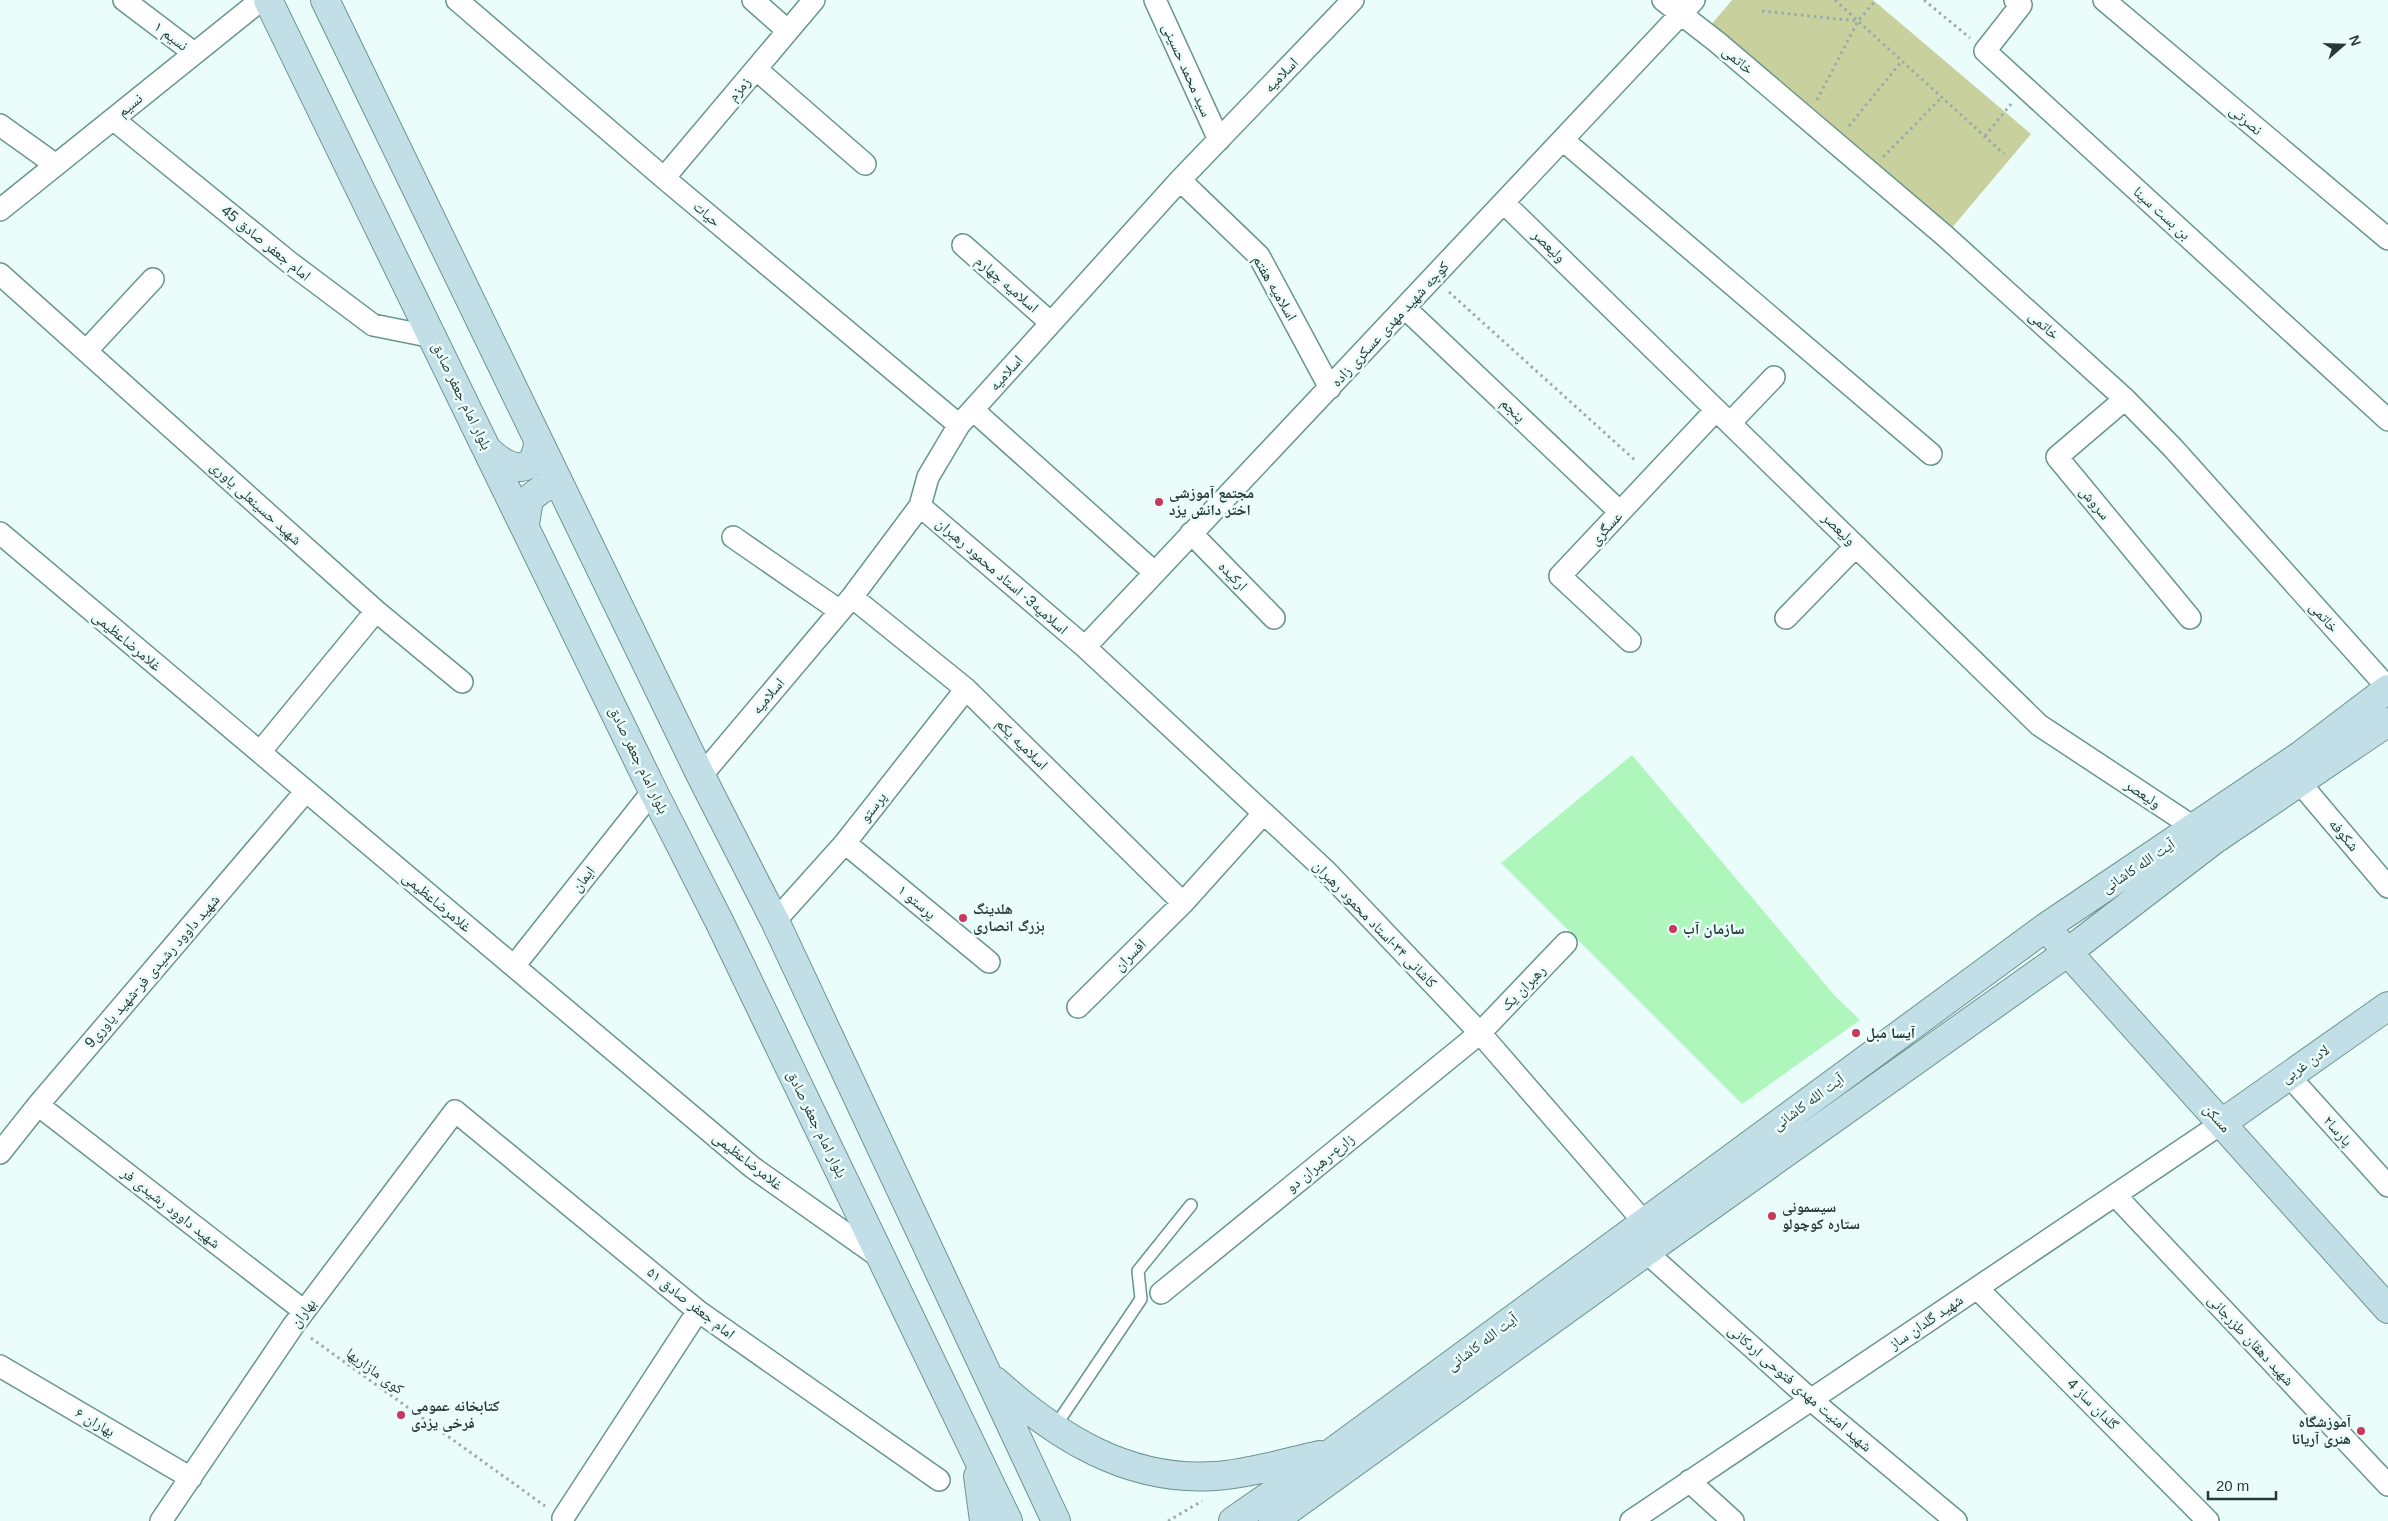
<svg xmlns="http://www.w3.org/2000/svg" width="2388" height="1521" font-family="Arial,'Noto Naskh Arabic',sans-serif">
<style>
.green{fill:#c8d09e}
.building{fill:#aff6bd}
.lines{fill:none;stroke-linecap:round;stroke-linejoin:round}
.lane-casing{stroke:#6a958f;stroke-width:14}
.street-casing{stroke:#6a958f;stroke-width:24}
.secondary-casing{stroke:#6a958f;stroke-width:30}
.path{stroke:#9aaca9;stroke-width:3;stroke-dasharray:2.5 4;stroke-linecap:butt}
.lane{stroke:#fff;stroke-width:11}
.street{stroke:#fff;stroke-width:21}
.secondary{stroke:#c2dfe7;stroke-width:28}
.poi-dot{fill:#c7385c;stroke:#ebfdfa;stroke-width:2}
.labels{text-anchor:middle;stroke-width:5;stroke-linejoin:round;paint-order:stroke}
.street-label{font-size:15px;fill:#273a37;stroke:#ebfdfa}
.poi-label{font-size:15px;font-weight:bold;fill:#273a37;stroke:#ebfdfa;text-anchor:start}
</style>
<rect width="100%" height="100%" fill="#ebfdfa"/>
<path class="green" d="M1732,0H1873L2031,134L1945,236L1705,32Z"/>
<path class="building" d="M1632,755L1835,996L1860,1020L1742,1104L1501,863Z"/>
<g class="lines">
<defs>
<path id="lane" d="M1054,1428L1141,1299L1138,1271L1191,1205"/>
<path id="street" d="M124,0L194,53
M457,0L664,178L959,425
M753,0L788,31
M1155,0L1219,140
M1663,0L1717,42L1945,236L2125,399L2173,448L2388,688
M2015,0L2021,5L1985,51L2388,420
M2104,0L2388,239
M756,69L865,164
M113,119L289,262L373,325L433,337
M0,125L56,165
M1563,140L1931,454
M664,178L814,0
M1180,180L1259,256L1330,388
M1504,203L2039,725L2195,828
M0,210L261,0
M963,245L1051,323
M0,274L376,611L260,752
M1405,308L1620,512
M87,350L153,279
M2125,399L2057,457L2190,618
M973,410L1154,572
M1730,423L1774,377
M920,506L1085,647L1326,871L1480,1033L1644,1222
M0,533L752,1167L882,1259
M1191,533L1274,618
M733,537L840,611
M852,597L966,689L1183,903
M376,611L462,682
M1786,618L1856,546
M1630,641L1560,576L1716,410
M1085,647L1694,0
M701,776L852,597L920,506L928,477L959,425L1180,180L1353,0
M2300,783L2388,887
M845,843L989,962
M775,921L845,843L966,689
M514,966L653,791
M1078,1007L1183,903L1263,814
M2289,1076L2388,1186
M38,1105L304,1311
M0,1153L38,1105L306,791
M2115,1195L2388,1485
M1646,1252L1810,1399L1956,1521
M1977,1288L2208,1521
M1161,1293L1480,1033L1566,943
M0,1366L191,1478
M1689,1481L1733,1521
M563,1518L698,1311
M161,1521L293,1326L455,1111L698,1311L939,1480
M1631,1521L2222,1123"/>
<path id="secondary" d="M268,0L653,791L720,923L1008,1521
M325,0L701,776L775,921L1056,1521
M490,452C510,472 537,476 538,440
M525,524L529,499L543,488L553,485L562,489
M2055,938L2388,1309
M2222,1123L2388,1006
M995,1381C1057,1437 1128,1482 1215,1476C1248,1474 1288,1462 1320,1455
M978,1476L984,1521
M1233,1521L1331,1453L2046,927L2301,755L2388,689
M1273,1521L1646,1252L2068,952L2214,840L2388,722"/>
</defs>
<use href="#lane" class="lane-casing"/>
<use href="#street" class="street-casing"/>
<use href="#secondary" class="secondary-casing"/>
<path class="path" d="M1835,0L2004,154
M1924,0L1970,38
M1762,11L1858,21
M1817,100L1858,21L1876,0
M1849,126L1902,61
M1985,136L2011,104
M1883,157L1942,97
M1449,292L1637,462
M311,1338L545,1506
M1168,1521L1202,1501"/>
<use href="#lane" class="lane"/>
<use href="#street" class="street"/>
<use href="#secondary" class="secondary"/>
</g>
<g class="poi-dot">
<circle cx="1159" cy="502" r="5"/>
<circle cx="963" cy="918" r="5"/>
<circle cx="1673" cy="929" r="5"/>
<circle cx="1856" cy="1033" r="5"/>
<circle cx="1772" cy="1216" r="5"/>
<circle cx="401" cy="1415" r="5"/>
<circle cx="2361" cy="1431" r="5"/>
</g>
<g class="labels">
<g class="street-label">
<text transform="translate(171 36) rotate(37)" y="5">نسیم ۱</text>
<text transform="translate(1738 60) rotate(40)" y="5">خاتمی</text>
<text transform="translate(1187 70) rotate(66)" y="5">سید محمد حسینی</text>
<text transform="translate(1281 75) rotate(-46)" y="5">اسلامیه</text>
<text transform="translate(739 89) rotate(-50)" y="5">زمزم</text>
<text transform="translate(130 105) rotate(-39)" y="5">نسیم</text>
<text transform="translate(2246 120) rotate(40)" y="5">نصرتی</text>
<text transform="translate(2162 213) rotate(42)" y="5">بن بست سینا</text>
<text transform="translate(707 214) rotate(40)" y="5">حیات</text>
<text transform="translate(266 243) rotate(39)" y="5">امام جعفر صادق 45</text>
<text transform="translate(1549 246) rotate(44)" y="5">ولیعصر</text>
<text transform="translate(1007 284) rotate(41)" y="5">اسلامیه چهارم</text>
<text transform="translate(1275 288) rotate(60)" y="5">اسلامیه هفتم</text>
<text transform="translate(1390 324) rotate(-47)" y="5">کوچه شهید مهدی عسکری زاده</text>
<text transform="translate(2044 325) rotate(42)" y="5">خاتمی</text>
<text transform="translate(1006 373) rotate(-48)" y="5">اسلامیه</text>
<text transform="translate(462 396) rotate(64)" y="5">بلوار امام جعفر صادق</text>
<text transform="translate(1513 410) rotate(44)" y="5">پنجم</text>
<text transform="translate(256 503) rotate(42)" y="5">شهید حسینعلی یاوری</text>
<text transform="translate(2095 503) rotate(50)" y="5">سروش</text>
<text transform="translate(1606 528) rotate(-47)" y="5">عسگری</text>
<text transform="translate(1839 529) rotate(44)" y="5">ولیعصر</text>
<text transform="translate(1002 576) rotate(41)" y="5">اسلامیه3- استاد محمود رهبران</text>
<text transform="translate(1233 576) rotate(46)" y="5">ارکیده</text>
<text transform="translate(2324 617) rotate(48)" y="5">خاتمی</text>
<text transform="translate(127 641) rotate(40)" y="5">غلامرضاعظیمی</text>
<text transform="translate(768 696) rotate(-50)" y="5">اسلامیه</text>
<text transform="translate(1022 744) rotate(45)" y="5">اسلامیه یکم</text>
<text transform="translate(639 760) rotate(64)" y="5">بلوار امام جعفر صادق</text>
<text transform="translate(2143 794) rotate(34)" y="5">ولیعصر</text>
<text transform="translate(873 807) rotate(-52)" y="5">پرستو</text>
<text transform="translate(2344 835) rotate(50)" y="5">شکوفه</text>
<text transform="translate(2138 866) rotate(-34)" y="5">آیت الله کاشانی</text>
<text transform="translate(583 879) rotate(-52)" y="5">ایمان</text>
<text transform="translate(437 902) rotate(40)" y="5">غلامرضاعظیمی</text>
<text transform="translate(917 902) rotate(40)" y="5">پرستو ۱</text>
<text transform="translate(1375 924) rotate(46)" y="5">کاشانی ۳۴-استاد محمود رهبران</text>
<text transform="translate(1130 955) rotate(-45)" y="5">افسران</text>
<text transform="translate(152 971) rotate(-49)" y="5">شهید داوود رشیدی فر-شهید یاوری9</text>
<text transform="translate(1523 988) rotate(-46)" y="5">رهبران یک</text>
<text transform="translate(2305 1064) rotate(-35)" y="5">لادن غربی</text>
<text transform="translate(1808 1102) rotate(-36)" y="5">آیت الله کاشانی</text>
<text transform="translate(2217 1118) rotate(48)" y="5">مسکن</text>
<text transform="translate(817 1124) rotate(64)" y="5">بلوار امام جعفر صادق</text>
<text transform="translate(2338 1131) rotate(48)" y="5">پارسا۲</text>
<text transform="translate(748 1161) rotate(38)" y="5">غلامرضاعظیمی</text>
<text transform="translate(1320 1163) rotate(-39)" y="5">زارع-رهبران دو</text>
<text transform="translate(171 1208) rotate(38)" y="5">شهید داوود رشیدی فر</text>
<text transform="translate(691 1303) rotate(38)" y="5">امام جعفر صادق ۵۱</text>
<text transform="translate(303 1313) rotate(-53)" y="5">بهاران</text>
<text transform="translate(1926 1322) rotate(-34)" y="5">شهید گلدان ساز</text>
<text transform="translate(2251 1340) rotate(47)" y="5">شهید دهقان طزرجانی</text>
<text transform="translate(1482 1342) rotate(-37)" y="5">آیت الله کاشانی</text>
<text transform="translate(375 1371) rotate(36)" y="5">کوی مازاریها</text>
<text transform="translate(1800 1388) rotate(41)" y="5">شهید امنیت مهدی فتوحی اردکانی</text>
<text transform="translate(2093 1404) rotate(45)" y="5">گلدان ساز 4</text>
<text transform="translate(95 1422) rotate(30)" y="5">بهاران ۶</text>
</g>
<g class="poi-label">
<text x="1169" y="498">مجتمع آموزشی<tspan x="1169" dy="17">اختر دانش یزد</tspan></text>
<text x="973" y="914">هلدینگ<tspan x="973" dy="17">بزرگ انصاری</tspan></text>
<text x="1683" y="934">سازمان آب</text>
<text x="1866" y="1038">آیسا مبل</text>
<text x="1782" y="1212">سیسمونی<tspan x="1782" dy="17">ستاره کوچولو</tspan></text>
<text x="411" y="1411">کتابخانه عمومی<tspan x="411" dy="17">فرخی یزدی</tspan></text>
<text x="2351" y="1427" text-anchor="end">آموزشگاه<tspan x="2351" dy="17">هنری آریانا</tspan></text>
</g>
</g>
<g transform="translate(2343 45) rotate(70)" stroke="#ebfdfa" stroke-width="4" paint-order="stroke">
<path d="M0-4L9 19L0 12L-9 19Z" fill="#273a37"/>
<text y="-8" font-size="14" font-weight="bold" text-anchor="middle" fill="#273a37">N</text>
</g>
<path d="M2208 1491v8h68v-8" fill="none" stroke="#273a37" stroke-width="2.5"/>
<text x="2216" y="1491" font-size="15" fill="#273a37" stroke="#ebfdfa" stroke-width="4" paint-order="stroke">20 m</text>
</svg>
